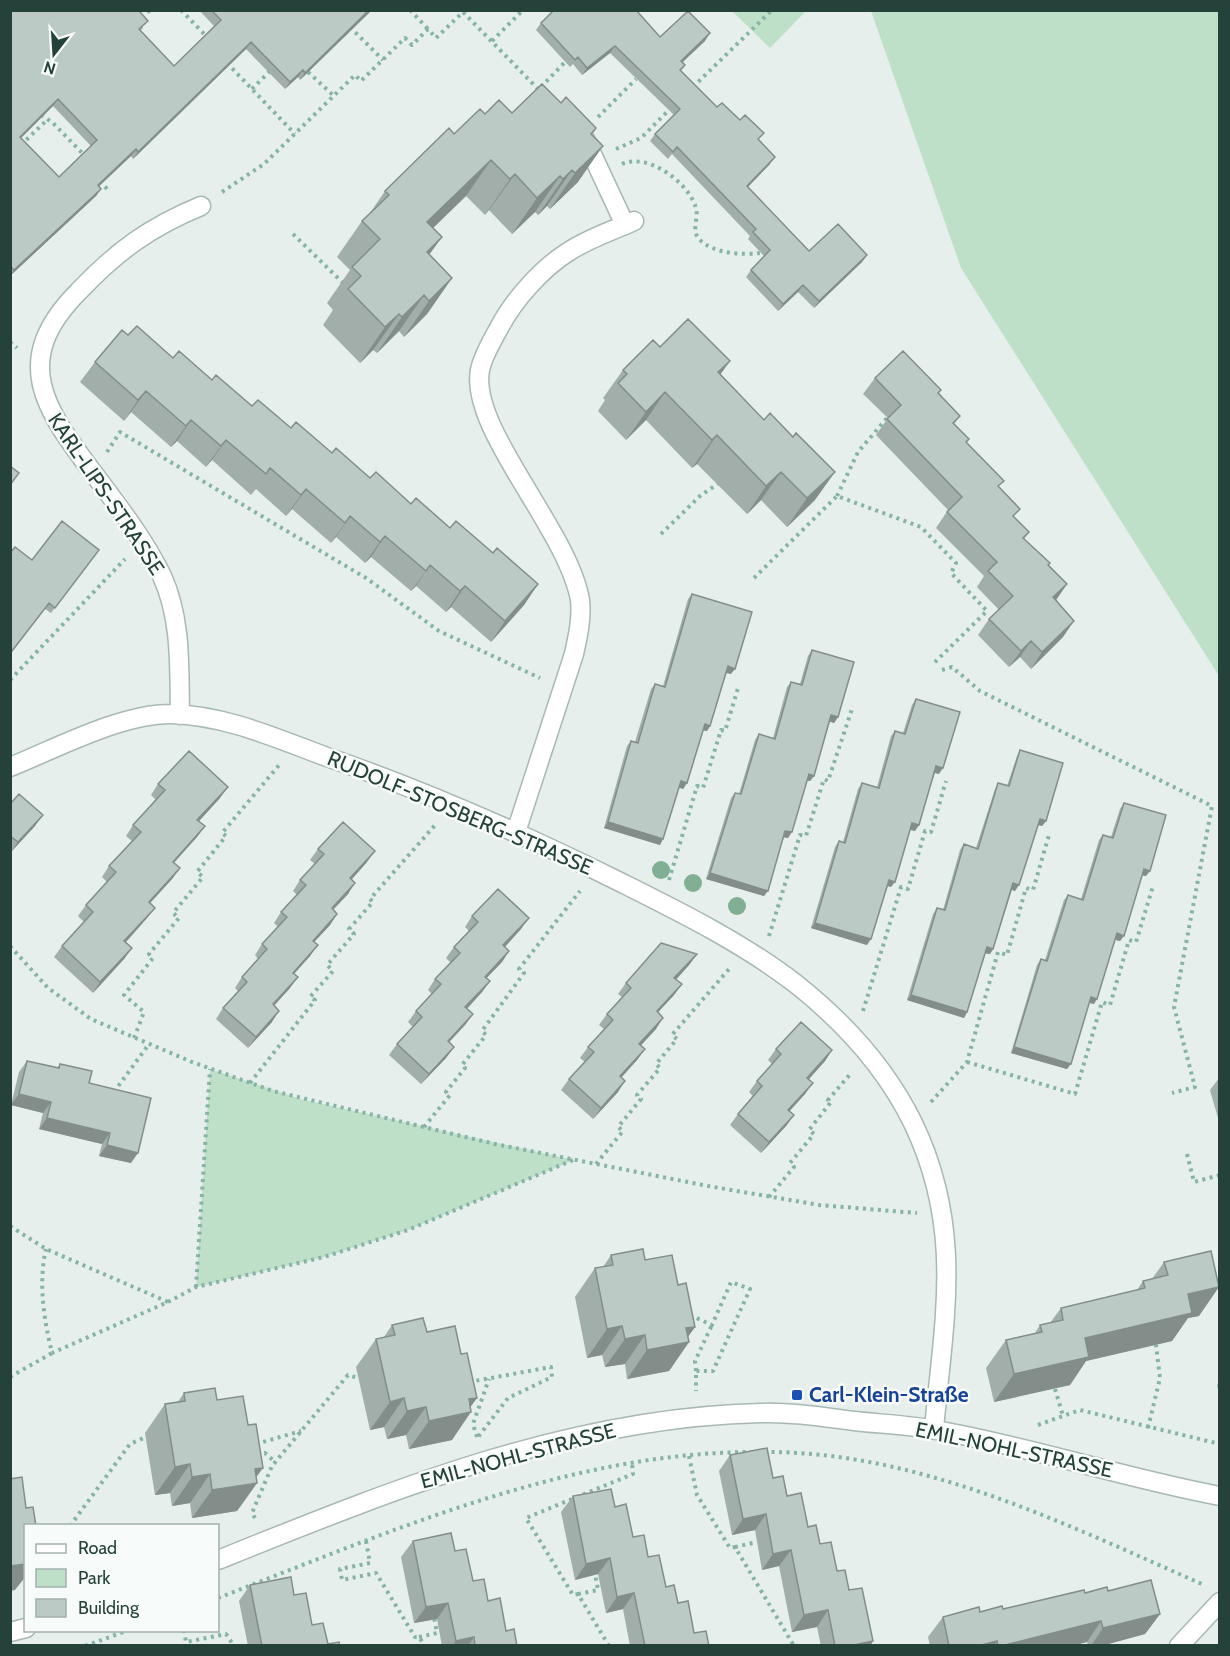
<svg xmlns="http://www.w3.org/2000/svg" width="1230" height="1656" font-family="Cabin,sans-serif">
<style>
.green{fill:#bfe0c8}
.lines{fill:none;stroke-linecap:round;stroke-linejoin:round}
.service-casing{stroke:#a8b8b2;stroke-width:21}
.minor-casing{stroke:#a8b8b2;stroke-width:21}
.path{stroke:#86b3a5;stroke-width:4;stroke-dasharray:3 4.5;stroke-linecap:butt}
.service{stroke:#fff;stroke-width:18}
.minor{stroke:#fff;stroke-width:18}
.tree{fill:#80af93}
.wall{fill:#a1aea9;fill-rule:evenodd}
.shaded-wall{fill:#838d89}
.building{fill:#bbcac4;stroke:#838d89;stroke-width:1.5;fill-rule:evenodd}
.transit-dot{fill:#1a4fb4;stroke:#f7fbf9;stroke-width:2}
.labels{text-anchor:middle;stroke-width:5;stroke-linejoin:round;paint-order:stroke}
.street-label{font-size:21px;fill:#24423a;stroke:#f7fbf9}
.transit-label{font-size:21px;font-weight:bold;fill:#164399;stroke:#f7fbf9;text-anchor:start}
</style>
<rect width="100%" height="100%" fill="#e6efeb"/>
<path class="green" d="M732,11H806L770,48Z
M871,11H1219V676L961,268Z
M210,1069L301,1099L574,1160L408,1230L324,1257L196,1287Z"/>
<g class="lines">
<defs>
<path id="service" d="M584,137L625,225"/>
<path id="minor" d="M180,715C179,668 182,620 162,576C144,539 118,506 94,474C45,409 9,361 79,291C117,251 150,227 201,206
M10,767C57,748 120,714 171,714C225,715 278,739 327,757C428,792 525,835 620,882C680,912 743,943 796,984C844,1022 886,1068 913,1123C964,1229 944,1318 934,1429
M516,832L574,654C578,636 582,618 580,600C568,530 469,429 480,370C483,355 492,341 499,328C513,301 541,269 568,252C589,238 612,231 634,221
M218,1560C392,1490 570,1417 761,1413C791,1412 823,1417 854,1421C881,1424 909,1425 936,1430C1032,1447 1124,1478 1220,1496
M10,1632L26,1628
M1179,1646L1220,1602"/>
</defs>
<use href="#service" class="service-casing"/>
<use href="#minor" class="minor-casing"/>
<path class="path" d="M181,10L207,37
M410,10L428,29
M142,18L150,10
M350,27L383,60
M492,41L523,10
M227,63L295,134
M308,72L334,96
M541,87L565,62
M693,87L772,10
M252,89L269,72
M41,115L53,123L86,157
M598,117L636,79
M21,145L46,121
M616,149L641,138L672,107
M622,164C648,152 689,183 696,208C699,218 691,230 699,239C713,254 742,255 761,253
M100,181L109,191
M222,192L264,164L355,75L361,81L405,38L412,45L428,29L436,38L463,12L539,90
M293,234L344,284
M10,342L17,348
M107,452L120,432L366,578L439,631L540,678
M837,496L858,452L887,418
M661,534L700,496L719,483
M754,578L837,496L921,527L956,563L951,573L987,611L932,665
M942,670L952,667L980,691L1212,806L1174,1007L1195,1087L1172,1093
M10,680L125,559
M669,880L697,786L703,788L721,730L725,731L739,685
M769,936L800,835L806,836L824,779L828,781L853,706
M10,946L48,988L91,1019L192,1062L273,1091L495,1144L708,1186L819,1205L917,1213
M863,1011L901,887L908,889L925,831L931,832L946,781
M134,1038L144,1012L124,995L153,958L149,954L179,918L173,913L203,877L197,872L226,836L222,833L280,764
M967,1062L1075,1094L1102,1002L1110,1005L1129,940L1136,942L1153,886
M250,1083L315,1000L310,997L333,971L327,965L354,934L349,929L373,902L370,899L436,824
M114,1092L149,1044
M931,1102L967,1062L998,952L1007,955L1026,888L1033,890L1049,835
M424,1127L450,1095L446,1092L465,1068L462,1065L486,1035L482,1031L524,973L519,969L580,891
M1187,1154L1194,1182L1220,1175
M596,1164L623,1131L618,1127L641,1099L637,1095L660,1068L656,1064L677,1039L672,1035L729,969
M769,1197L794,1167L790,1163L814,1134L809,1130L831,1102L828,1100L852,1072
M10,1226L46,1249L168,1302L52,1353C44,1320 38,1283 46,1249
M196,1287L210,1069
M168,1302L196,1287L324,1257L408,1230L573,1160
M690,1315L712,1325L731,1282L750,1289L713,1371H696V1391
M696,1371L695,1361L712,1325
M10,1377L52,1353
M469,1382L551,1367L552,1377L508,1398L478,1437
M1055,1389L1063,1416
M1038,1425L1080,1410L1220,1444
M1148,1428L1160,1378L1156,1345
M477,1437L473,1424L489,1379
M256,1444L301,1431
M764,1452C918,1451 1065,1524 1202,1584
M257,1455L265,1453L275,1462
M689,1456L697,1495L730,1548L735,1547L794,1646
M255,1518L252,1513L272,1466L348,1375L358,1378
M70,1526L130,1444L146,1437
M366,1541L370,1563L340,1569L342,1580L376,1573L415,1637H419L425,1646
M735,1547L757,1542
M578,1594L598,1590L595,1574
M218,1598C387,1533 566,1453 751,1452
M184,1630L186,1642L226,1634L234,1646
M419,1637L437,1633L434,1617
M85,1646L129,1630
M609,1646L578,1594L573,1595L526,1518L633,1474L632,1463"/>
<use href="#service" class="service"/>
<use href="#minor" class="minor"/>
</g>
<g class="tree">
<circle cx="661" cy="870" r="9"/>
<circle cx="693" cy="883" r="9"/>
<circle cx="737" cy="906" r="9"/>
</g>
<path class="wall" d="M10,10H144L141,13L143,28L140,31L174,66L214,26L199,10H372L300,80L298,77L285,89L246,49L133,159L131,156L99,186L101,189L96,196L10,276ZM53,106L91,146L59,177L21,138Z
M541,23L660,37L705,41L683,62L685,65L681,71L717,107L759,140L770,164L748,187L809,251L867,255L862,262L814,308L798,292L778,311L746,277L751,270L764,256L748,239L750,236L672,154L668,159L650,141L655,134L674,115L610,53L582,75L573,64L570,67L536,30Z
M561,103L596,128L592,135L578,182L550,209L547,206L538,215L535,212L512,234L489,210L485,215L466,196L433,228L442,237L429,254L452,278L427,314L404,337L399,331L377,353L373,350L360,363L323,325L333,310L327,303L350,270L337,257L362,221L368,216L385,191L454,134L485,114L512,113Z
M128,335L173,358L212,380L252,406L332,453L450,528L493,553L538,584L524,605L491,642L451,607L446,612L416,586L411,591L371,557L365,563L336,537L331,543L292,509L286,516L256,489L251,495L212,460L206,467L177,441L171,447L131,412L124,421L80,382L95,362Z
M660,347L720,374L815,500L787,527L761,500L747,514L697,464L692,468L646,420L626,440L598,411L605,400L603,398L623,370Z
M875,378L941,390L939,393L960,416L954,424L999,487L1014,517L1029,532L1024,539L1050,563L1049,565L1067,584L1056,600L1063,637L1031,669L1020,657L1009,667L978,635L989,619L999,610L977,587L984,576L936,528L948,510L876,435L888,418L863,394Z
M99,550L51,613L45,609L10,654V553L32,560Z
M692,594L731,674L726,673L710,726L707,731L703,730L687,783L683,789L679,787L660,845L604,828L627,746L631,741L635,742L651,689L655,684L663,686L688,599Z
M812,650L838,717L834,723L830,721L814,776L810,781H807L788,838L784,837L764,896L706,879L731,798L735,793L739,794L755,740L759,734L773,738L787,687L791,682L800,684L808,656Z
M916,699L939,774L935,773L915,831L910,830L891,887L887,886L867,945L811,928L835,847L839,841L843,842L858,789L862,783L877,787L891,736L895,731L903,733L912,705Z
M1020,750L1046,821L1042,826L1038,825L1015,891L1012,890L993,949L990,954L985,953L967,1012L964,1018L907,1000L933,914L937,908L943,910L960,850L964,844L976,848L995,789L998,783L1007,786L1017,756Z
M158,784L220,798L199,821L205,826L197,837L174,863L180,868L172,879L150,903L155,908L147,918L126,942L132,948L124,959L93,993L54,957L62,946L84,922L78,916L86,905L107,882L102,877L109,866L132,841L126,836L133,825L156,800L151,795Z
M1124,803L1146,876L1142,875L1120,941L1115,940L1094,1004L1089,1003L1067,1069L1011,1053L1037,965L1041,959L1045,960L1064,900L1068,895L1081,899L1099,840L1103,835L1111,837L1120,809Z
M10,804L35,826L10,853Z
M318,849L367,862L352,879L348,894L333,910L337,914L330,925L314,942L310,956L294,974L290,988L274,1006L272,1022L248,1048L216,1019L223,1008L238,991L235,988L242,977L258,959L255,955L262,944L278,927L274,923L281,912L297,895L293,891L300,880L315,864L310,860Z
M472,916L521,929L505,947L509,951L502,962L486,978L490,981L482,992L467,1009L473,1014L465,1025L449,1042L454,1047L446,1058L421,1084L389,1055L397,1044L413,1027L408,1022L416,1011L432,994L428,990L435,979L451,963L446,958L454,947L469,931L465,927Z
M697,954L689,965L676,980L682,984L674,995L658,1012L656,1029L641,1045L645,1049L637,1060L621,1077L618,1092L593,1119L561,1090L569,1079L585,1062L580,1058L588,1047L604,1029L599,1025L607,1014L622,997L618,994L626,983Z
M776,1049L832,1050L825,1061L809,1079L805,1094L790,1111L794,1115L786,1126L761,1153L730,1125L738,1114L753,1096L749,1092L757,1081L772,1064L768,1060Z
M27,1061L57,1068L60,1064L89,1083L131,1163L99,1156L102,1144L39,1129L43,1113L11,1105L19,1072Z
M1220,1077V1125L1210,1090Z
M611,1255L645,1260L678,1285L695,1327L688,1337L689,1342L669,1371L627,1379L625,1364L605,1367L602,1355L587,1358L575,1297L595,1268L603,1267Z
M1164,1262L1199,1316L1188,1318L1172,1341L1086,1361L1070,1385L994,1402L986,1368L1006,1340L1035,1333L1040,1325L1050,1323L1061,1308L1137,1290L1143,1281L1152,1279Z
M392,1325L427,1332L461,1354L477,1398L470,1407L452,1440L409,1449L406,1435L387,1439L384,1427L370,1430L356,1367L376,1339L384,1337Z
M1220,1381V1397L1217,1385Z
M184,1393L217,1400L256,1477L257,1483L237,1511L192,1518L190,1503L172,1506L170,1493L155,1495L145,1433L165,1404L177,1403Z
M730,1455L773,1478L787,1496L820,1544L849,1590L873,1641L870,1646H821L817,1627L792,1632L779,1566L762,1570L755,1530L732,1535L719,1471Z
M573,1496L615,1507L633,1537L648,1557L666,1587L678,1603L694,1633L709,1646H630L623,1609L606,1613L598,1574L575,1580L561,1512Z
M413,1541L455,1551L473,1581L488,1601L506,1631L517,1646H442L437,1619L414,1623L401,1557Z
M250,1585L294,1595L312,1625L328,1644L340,1646H248L239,1601Z
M1108,1591L1160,1614L1145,1634L1101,1646H1088L1087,1642L1071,1646H930L928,1637L943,1617L1003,1609L1085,1593Z"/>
<path class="shaded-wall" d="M369,10H372L300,80L305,73Z
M710,33L705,41L676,68L681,61Z
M251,42L246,49L133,159L138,152Z
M615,46L610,53L582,75L587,68Z
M303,70L298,77L285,89L290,82Z
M58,99L53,106L15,144L20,137Z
M603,146L578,182L550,209L575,173Z
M136,149L131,156L93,192L98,185Z
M775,157L770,164L742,193L747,186Z
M491,160L466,196L402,258L427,222Z
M572,170L547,206L538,215L563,179Z
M515,174L489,210L485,215L510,179Z
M560,176L535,212L512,234L537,198Z
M101,189L96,196L10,276L14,270Z
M442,237L416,273L427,252Z
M867,255L862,262L814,308L819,301Z
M452,278L427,314L404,337L429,301Z
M803,285L798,292L778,311L783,304Z
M424,295L399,331L377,353L402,317Z
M399,314L373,350L360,363L385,327Z
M730,361L710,389L718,372Z
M146,391L131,412L124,421L138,400Z
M665,392L646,420L626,440L646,412Z
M191,420L177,441L171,447L186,426Z
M717,435L697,464L692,468L712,440Z
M226,440L212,460L206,467L221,446Z
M781,472L761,500L747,514L766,486Z
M835,472L815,500L787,527L807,498Z
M306,489L292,509L286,516L301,495Z
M350,516L336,537L331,543L345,523Z
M385,536L371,557L365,563L380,542Z
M430,565L416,586L411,591L426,571Z
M538,584L524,605L491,642L505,621Z
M1067,584L1056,600L1053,597Z
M465,586L451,607L446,612L460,591Z
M1074,621L1063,637L1031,669L1042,652Z
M1031,641L1020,657L1009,667L1021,651Z
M728,666L735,669L731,674L724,672Z
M831,715L838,717L834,723L828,721Z
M705,724L710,726L707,731L701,730Z
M936,766L943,768L939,774L932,772Z
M809,774L814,776L810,781L805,780Z
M681,781L687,783L683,789L677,787Z
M228,787L220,798L190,831L197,820Z
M43,815L35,826L10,853L18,842Z
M1040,819L1046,821L1042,826L1036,824Z
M608,822L663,839L660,845L604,828Z
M912,823L919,825L915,831L908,829Z
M205,826L197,837L165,872L173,862Z
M785,831L792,832L788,838L782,837Z
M375,851L367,862L343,889L350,878Z
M180,868L172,879L141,913L149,902Z
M1144,869L1150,871L1146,876L1140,875Z
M710,873L768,891L764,896L706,879Z
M889,880L895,882L891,887L885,885Z
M355,883L348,894L324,919L332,908Z
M1013,883L1019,885L1015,891L1010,889Z
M155,908L147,918L117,952L124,941Z
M337,914L330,925L305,952L313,941Z
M529,918L521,929L496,956L503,945Z
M815,923L871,939L867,945L811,928Z
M1117,933L1124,936L1120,941L1113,939Z
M318,945L310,956L285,984L293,973Z
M987,947L993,949L990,954L983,953Z
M132,948L124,959L93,993L100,982Z
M509,951L502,962L477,988L485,977Z
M697,954L689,965L667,989L674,978Z
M298,977L290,988L265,1015L273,1004Z
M490,981L482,992L458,1018L465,1007Z
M682,984L674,995L649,1022L657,1011Z
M911,995L967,1012L964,1018L907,1000Z
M1091,997L1097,999L1094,1004L1087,1002Z
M279,1011L272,1022L248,1048L256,1037Z
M473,1014L465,1025L440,1052L448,1041Z
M663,1018L656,1029L632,1055L639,1044Z
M454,1047L446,1058L421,1084L429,1074Z
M1014,1047L1071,1064L1067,1069L1011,1053Z
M645,1049L637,1060L613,1087L620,1076Z
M832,1050L825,1061L800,1089L807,1078Z
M625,1081L618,1092L593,1119L601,1108Z
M813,1083L805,1094L781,1120L788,1110Z
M19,1094L51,1102L43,1113L11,1105Z
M794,1115L786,1126L761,1153L769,1142Z
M47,1118L110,1133L102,1144L39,1129Z
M107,1145L138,1153L131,1163L99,1156Z
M1219,1287L1199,1316L1188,1318L1172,1341L1086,1361L1070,1385L994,1402L1014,1374L1085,1338L1188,1294Z
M622,1326L602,1355L587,1358L607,1329Z
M695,1327L683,1343L689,1342L669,1371L627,1379L647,1350L686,1328Z
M645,1335L625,1364L605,1367L625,1339Z
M404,1398L384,1427L370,1430L390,1402Z
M477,1398L466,1413L471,1412L452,1440L409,1449L429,1421L469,1399Z
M426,1407L406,1435L387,1439L407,1411Z
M190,1464L170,1493L155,1495L175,1467Z
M263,1468L252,1483H257L237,1511L192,1518L212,1490L255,1469Z
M210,1474L190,1503L172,1506L192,1477Z
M766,1514L755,1530L732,1535L743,1519Z
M791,1550L779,1566L762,1570L773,1554Z
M610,1558L598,1574L575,1580L586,1564Z
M26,1561V1576L15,1590L10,1591V1566Z
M634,1593L623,1609L606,1613L617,1597Z
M448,1603L437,1619L414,1623L426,1607Z
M828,1610L817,1627L792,1632L804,1615Z
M1160,1614L1145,1634L1101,1646H1091L1103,1628Z
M1101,1621L1087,1642L1071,1646H1001Z
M474,1637L468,1646H452L456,1641Z
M873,1641L870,1646H849Z
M997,1641L994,1646H978Z"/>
<path class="building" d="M10,10H142L140,12L148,21L139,29L174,66L221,20L211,10H369L305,73L303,70L290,82L251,42L138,152L136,149L98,185L101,189L14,270L12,268L10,269ZM58,99L97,140L59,177L20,137Z
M554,10H636L660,37L688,11L710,33L681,61L685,65L680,70L717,107L722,103L740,120L745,115L764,133L758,139L775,157L747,186L809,251L838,224L867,255L819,301L803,285L783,304L751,270L770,250L753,232L756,229L677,147L673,152L655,134L680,109L615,46L587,68L578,57L575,60L541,23Z
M542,84L561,103L566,97L596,128L591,134L603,146L575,173L572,170L563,179L560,176L537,198L515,174L510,179L491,160L427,222L442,237L427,252L452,278L429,301L424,295L402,317L399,314L385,327L348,289L361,276L352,267L380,239L362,221L389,195L385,191L449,128L454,134L480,109L485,114L499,100L512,113Z
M688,319L730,361L718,372L764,420L770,413L793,437L796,433L835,472L807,498L781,472L766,486L717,435L712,440L665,392L646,412L618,383L627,374L623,370L653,340L660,347Z
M137,326L173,358L179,351L212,380L216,375L252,406L258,400L291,428L296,422L332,453L336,448L370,478L376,472L411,504L416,498L450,528L456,521L493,553L497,548L538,584L505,621L465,586L460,591L430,565L426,571L385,536L380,542L350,516L345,523L306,489L301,495L270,468L266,474L226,440L221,446L191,420L186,426L146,391L138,400L95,362L122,330L128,335Z
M903,351L941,390L938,393L960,416L953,423L969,439L966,442L1004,481L998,486L1020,509L1013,516L1029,532L1023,538L1050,563L1048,565L1067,584L1053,597L1074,621L1042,652L1031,641L1021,651L989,619L1013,596L988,571L997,562L947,512L962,497L887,419L901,405L875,378Z
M10,466L19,473L10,485Z
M62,521L99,550L55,608L49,603L12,651L10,650V553L15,547L32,560Z
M692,594L752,612L735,669L728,666L710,726L705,724L687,783L681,781L663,839L608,822L631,741L638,743L655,684L665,687Z
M812,650L854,662L838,717L831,715L814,776L809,774L792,832L785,831L768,891L710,873L735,793L741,794L759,734L775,739L791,682L802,685Z
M916,699L960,712L943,768L936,766L919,825L912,823L895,882L889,880L871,939L815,923L839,841L845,843L862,783L879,788L895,731L905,734Z
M1020,750L1063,763L1046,821L1040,819L1019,885L1013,883L993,949L987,947L967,1012L911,995L937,908L945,910L964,844L978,849L998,783L1009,786Z
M189,751L228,787L197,820L205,826L173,862L180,868L149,902L155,908L124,941L132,948L100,982L62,946L93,912L86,905L116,872L109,866L141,832L133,825L165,790L158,784Z
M19,794L43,815L18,842L10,836V804Z
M1124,803L1166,815L1150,871L1144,869L1124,936L1117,933L1097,999L1091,997L1071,1064L1014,1047L1041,959L1047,961L1068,895L1083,900L1103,835L1113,838Z
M343,822L375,851L350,878L355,883L332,908L337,914L313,941L318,945L293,973L298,977L273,1004L279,1011L256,1037L223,1008L247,982L242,977L267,949L262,944L287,917L281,912L306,885L300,880L324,854L318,849Z
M498,889L529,918L503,945L509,951L485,977L490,981L465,1007L473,1014L448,1041L454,1047L429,1074L397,1044L422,1017L416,1011L441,984L435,979L460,953L454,947L478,922L472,916Z
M661,943L697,954L674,978L682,984L657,1011L663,1018L639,1044L645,1049L620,1076L625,1081L601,1108L569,1079L594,1052L588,1047L613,1020L607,1014L631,988L626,983Z
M801,1022L832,1050L807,1078L813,1083L788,1110L794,1115L769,1142L738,1114L762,1086L757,1081L781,1054L776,1049Z
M27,1061L59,1068L60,1064L92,1071L89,1083L151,1098L138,1153L107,1145L110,1133L47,1118L51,1102L19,1094Z
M643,1249L645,1260L672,1255L678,1285L686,1283L695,1327L686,1328L689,1342L647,1350L645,1335L625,1339L622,1326L607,1329L595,1268L613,1265L611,1255Z
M1211,1251L1219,1287L1188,1294L1192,1313L1085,1338L1089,1357L1014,1374L1006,1340L1042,1332L1040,1325L1063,1320L1061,1308L1145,1288L1143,1281L1168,1275L1164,1262Z
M423,1318L427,1332L455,1326L461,1354L467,1353L477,1398L469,1399L471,1412L429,1421L426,1407L407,1411L404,1398L390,1402L376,1339L395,1335L392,1325Z
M215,1388L217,1400L243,1396L248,1425L256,1424L263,1468L255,1469L257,1483L212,1490L210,1474L192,1477L190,1464L175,1467L165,1404L185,1401L184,1393Z
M767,1448L773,1478L783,1476L787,1496L801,1493L808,1527L816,1525L820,1544L831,1542L837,1571L845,1570L849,1590L862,1588L873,1641L849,1646H835L828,1610L804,1615L791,1550L773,1554L766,1514L743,1519L730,1455Z
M22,1477L26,1508L33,1507L36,1526H26V1564L10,1566V1479Z
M611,1489L615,1507L626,1504L633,1537L644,1535L648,1557L659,1555L666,1587L674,1585L678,1603L688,1601L694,1633L706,1631L709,1646H645L634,1593L617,1597L610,1558L586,1564L573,1496Z
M451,1533L455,1551L466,1549L473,1581L484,1579L488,1601L500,1598L506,1631L514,1629L517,1646H475L474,1637L456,1641L448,1603L426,1607L413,1541Z
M291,1577L294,1595L306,1593L312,1625L323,1623L328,1644L339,1642L340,1646H262L250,1585Z
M1151,1580L1160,1614L1103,1628L1101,1621L1001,1646H998L997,1641L978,1646H949L943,1617L979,1607L980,1612L1002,1606L1003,1609L1084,1590L1085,1593L1107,1587L1108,1591Z"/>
<rect class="transit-dot" x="791" y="1389" width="12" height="12" rx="3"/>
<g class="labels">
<g class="street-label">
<text transform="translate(106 494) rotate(56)" y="7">KARL-LIPS-STRASSE</text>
<text transform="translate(460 813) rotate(23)" y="7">RUDOLF-STOSBERG-STRASSE</text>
<text transform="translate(1014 1450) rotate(12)" y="7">EMIL-NOHL-STRASSE</text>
<text transform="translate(518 1456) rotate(-15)" y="7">EMIL-NOHL-STRASSE</text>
</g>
<g class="transit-label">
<text x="809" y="1402">Carl-Klein-Straße</text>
</g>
</g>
<rect width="1230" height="1656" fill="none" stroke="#24423a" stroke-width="24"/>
<rect x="24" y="1524" width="195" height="108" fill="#f7fbf9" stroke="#a3b1ad" stroke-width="1.5"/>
<rect x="36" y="1544" width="30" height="9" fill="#ffffff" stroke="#a3b1ad" stroke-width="1.5"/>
<text x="78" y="1554" font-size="18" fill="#24423a">Road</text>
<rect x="36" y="1569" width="30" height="18" fill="#bfe0c8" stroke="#a3b1ad" stroke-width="1.5"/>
<text x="78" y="1584" font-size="18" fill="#24423a">Park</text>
<rect x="36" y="1599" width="30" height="18" fill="#bbcac4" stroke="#a3b1ad" stroke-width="1.5"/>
<text x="78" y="1614" font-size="18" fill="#24423a">Building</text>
<g transform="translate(54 54) rotate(197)" stroke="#f7fbf9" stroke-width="4.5" paint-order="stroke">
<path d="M0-4.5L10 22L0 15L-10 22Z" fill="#24423a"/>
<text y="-9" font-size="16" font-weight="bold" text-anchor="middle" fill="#24423a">N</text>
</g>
</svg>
